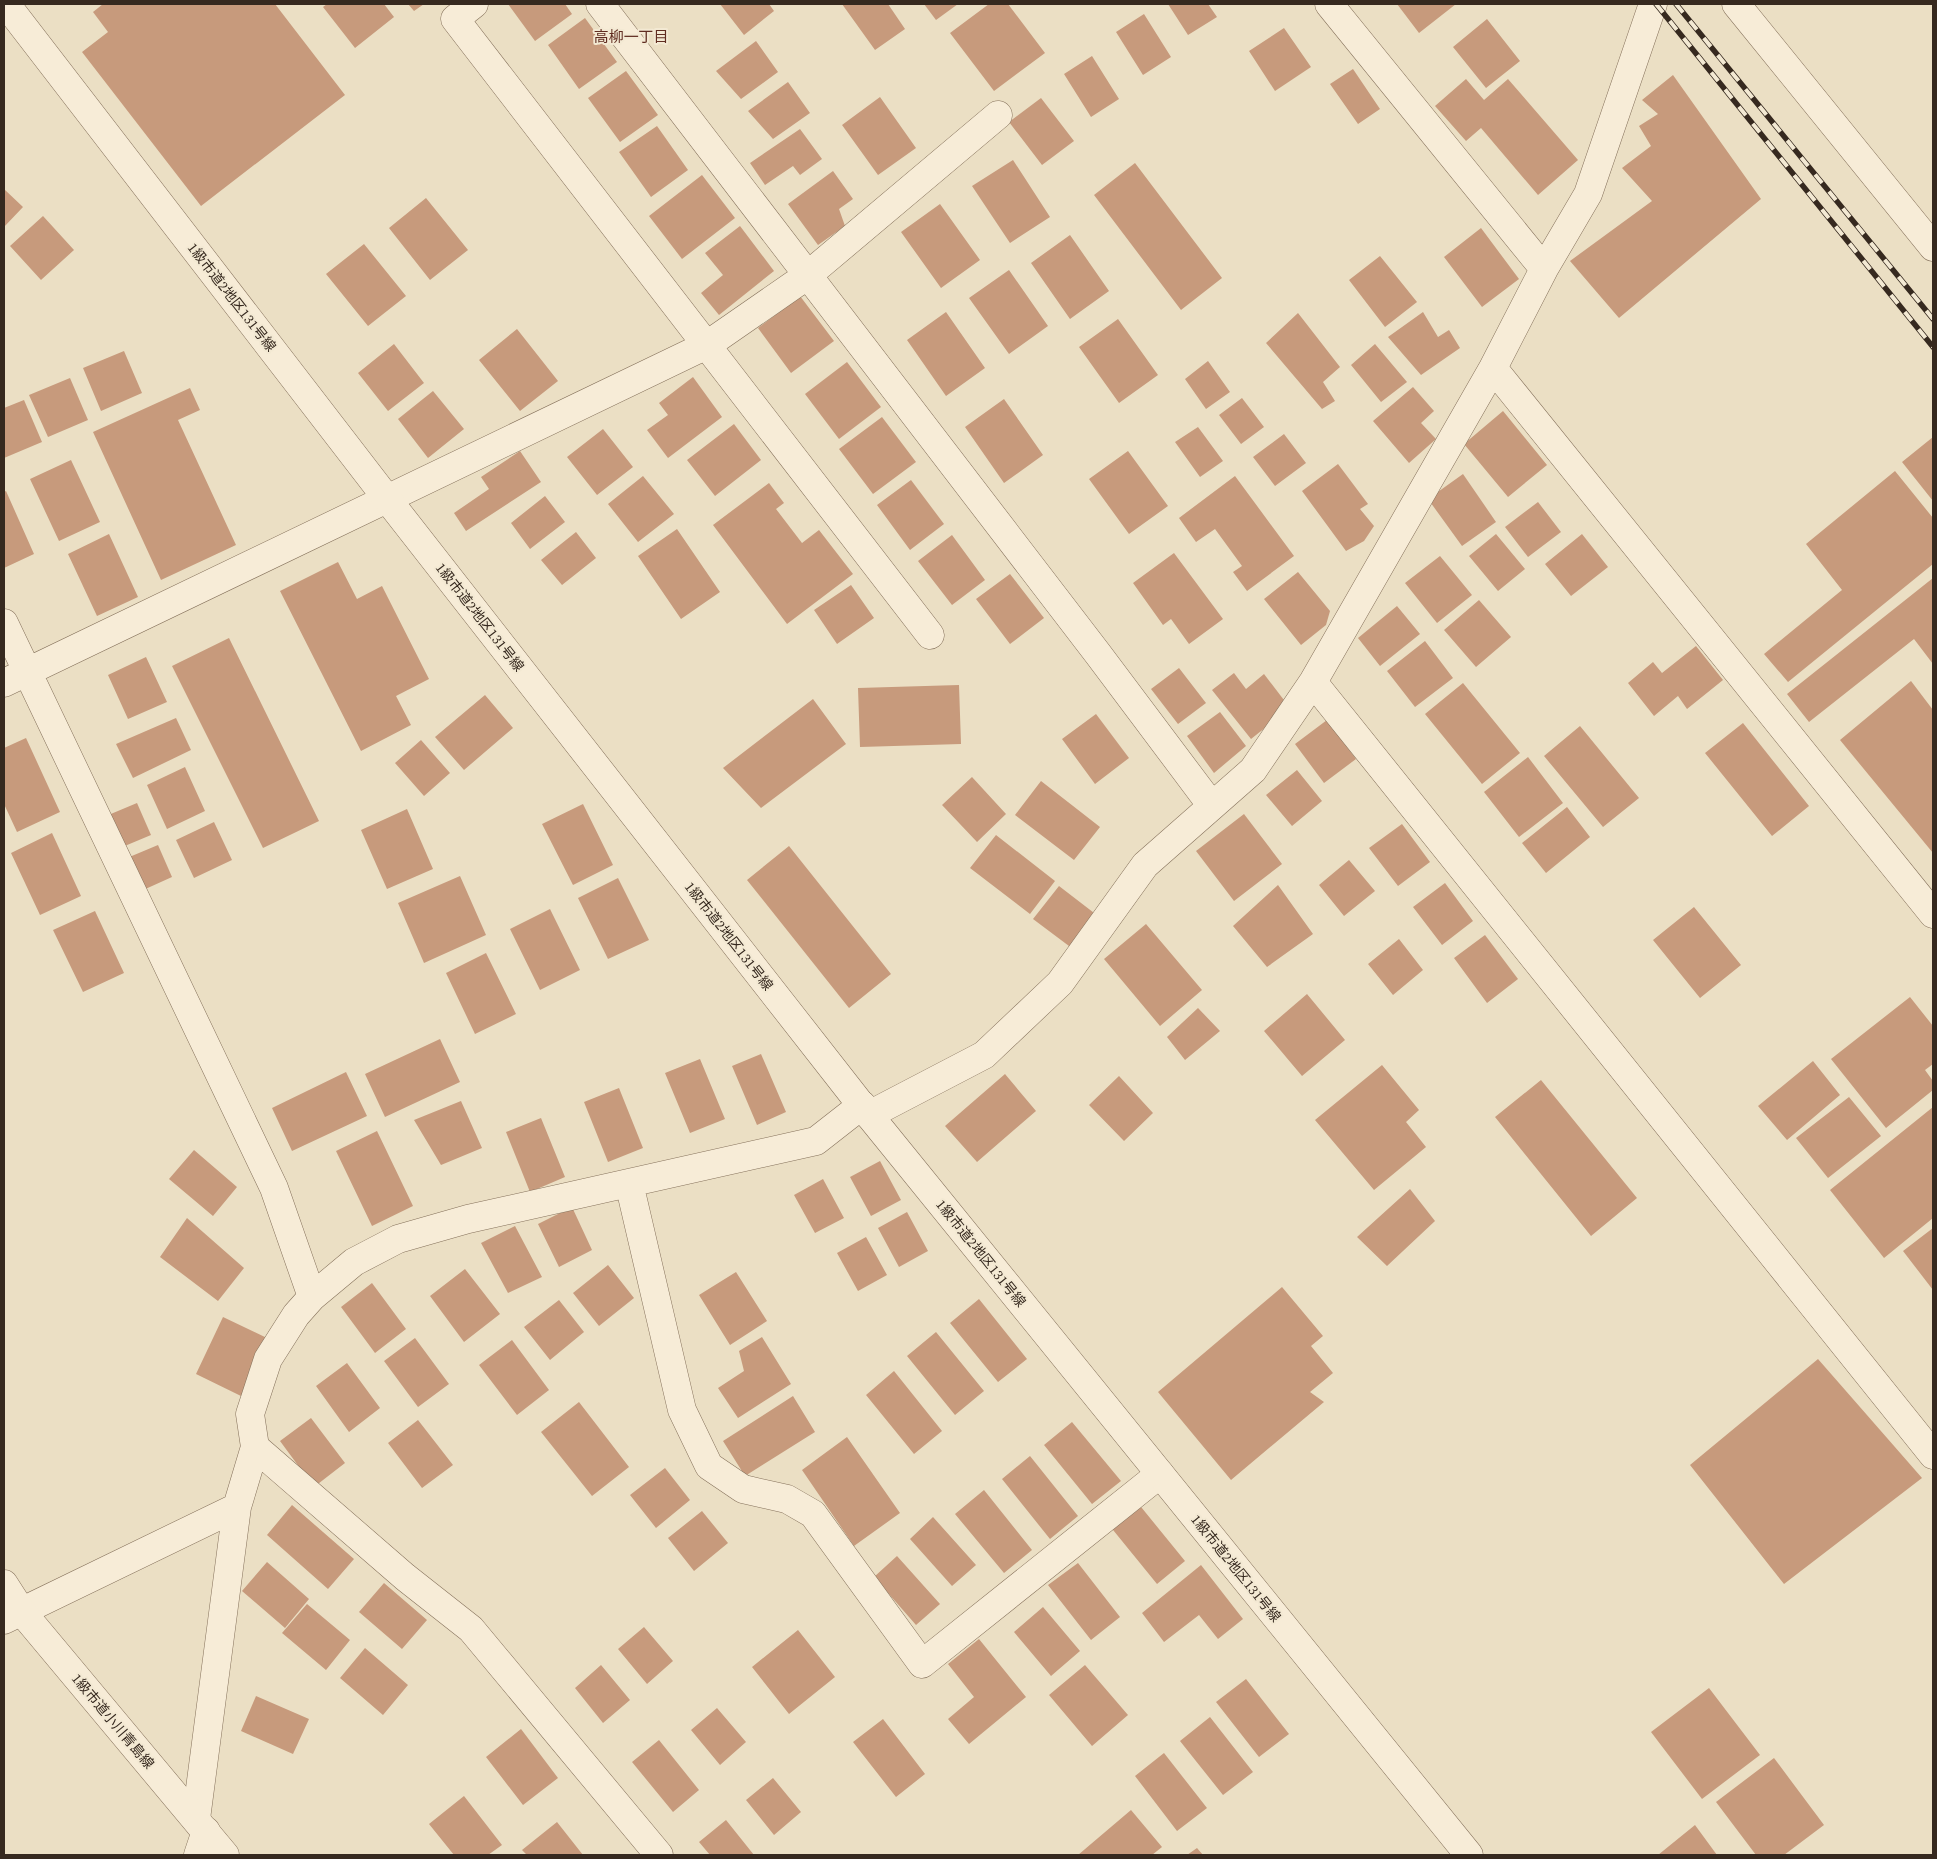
<svg xmlns="http://www.w3.org/2000/svg" width="1937" height="1859" font-family="'Source Serif 4','Noto Sans JP',serif">
<style>
.building{fill:#c79a7c}
.lines{fill:none;stroke-linecap:round;stroke-linejoin:round}
.minor-casing{stroke:#85715b;stroke-width:29}
.tertiary-casing{stroke:#85715b;stroke-width:29}
.minor{stroke:#f7ecd7;stroke-width:28}
.tertiary{stroke:#f7ecd7;stroke-width:28}
.rail-casing{stroke:#36291f;stroke-width:5.5}
.rail{stroke:#f3e9d3;stroke-width:4;stroke-dasharray:11;stroke-linecap:butt}
.labels{text-anchor:middle;stroke-width:4;stroke-linejoin:round;paint-order:stroke}
.street-label{font-size:14px;fill:#36291f;stroke:#f3e9d3}
.neighbourhood-label{font-size:15px;fill:#602d21;stroke:#f3e9d3}
</style>
<rect width="100%" height="100%" fill="#ebdfc4"/>
<path class="building" d="M103,4H275L345,95L201,206L82,52L108,32L93,12Z
M327,4H384L394,17L355,48L323,7Z
M408,4H424L414,11Z
M508,4H565L572,14L535,41Z
M720,4H769L774,11L744,35Z
M842,4H888L905,29L875,50Z
M924,4H958L936,20Z
M989,4H1008L1045,53L994,91L950,33Z
M1168,4H1208L1217,17L1188,35Z
M1397,4H1456L1419,33Z
M1144,14L1171,57L1143,75L1116,32Z
M585,18L617,62L579,89L548,45Z
M1487,19L1520,61L1486,88L1453,47Z
M1284,28L1311,67L1275,91L1249,51Z
M756,41L778,72L741,99L716,71Z
M1092,56L1119,99L1091,117L1064,74Z
M1353,69L1380,109L1358,124L1330,84Z
M626,71L658,115L620,142L588,98Z
M1673,75L1761,199L1619,318L1570,261L1652,201L1622,168L1651,146L1639,126L1658,114L1642,100Z
M1466,79L1484,100L1508,79L1578,160L1538,195L1481,128L1466,141L1435,106Z
M788,82L810,113L773,139L748,111Z
M880,97L916,148L878,175L842,125Z
M1041,98L1074,141L1042,165L1009,122Z
M657,126L688,170L651,197L619,152Z
M800,129L822,159L800,175L793,166L765,185L750,163Z
M1013,160L1050,217L1010,243L972,186Z
M1135,163L1222,278L1181,310L1094,195Z
M833,171L853,199L839,209L845,226L818,245L788,204Z
M702,175L735,218L682,259L649,216Z
M4,189L23,207L4,227Z
M426,198L468,250L430,280L389,228Z
M940,204L980,260L941,288L901,232Z
M43,216L74,250L41,280L10,246Z
M740,226L774,271L719,315L701,293L723,275L705,253Z
M1481,228L1519,279L1482,307L1444,257Z
M1070,235L1109,291L1070,319L1031,263Z
M364,244L406,296L368,326L326,274Z
M1380,256L1417,302L1385,327L1349,280Z
M1009,270L1048,326L1009,354L969,298Z
M800,296L834,341L791,373L758,328Z
M946,312L985,368L946,396L907,340Z
M1423,312L1438,337L1449,330L1460,348L1421,375L1388,337Z
M1298,313L1340,367L1323,382L1335,401L1322,409L1266,343Z
M1118,319L1158,375L1119,403L1079,347Z
M517,329L558,381L520,411L479,360Z
M394,344L424,383L388,411L358,373Z
M1375,344L1407,382L1381,402L1351,365Z
M124,351L142,393L101,411L83,368Z
M1208,361L1230,392L1206,409L1185,379Z
M847,362L881,407L839,439L805,394Z
M693,377L722,417L668,458L647,430L668,415L659,403Z
M70,378L88,420L48,437L29,395Z
M1413,387L1434,411L1421,423L1436,439L1409,463L1373,421Z
M190,388L200,410L178,420L236,545L161,580L93,432Z
M433,391L464,429L428,458L398,419Z
M1242,398L1264,427L1241,444L1219,415Z
M1004,399L1043,455L1004,483L965,427Z
M24,400L42,442L4,458V408Z
M1503,411L1547,465L1508,497L1464,444Z
M882,417L916,462L873,494L839,449Z
M734,424L761,460L715,496L687,460Z
M1198,427L1223,461L1200,477L1175,442Z
M603,429L633,467L597,495L567,457Z
M1284,434L1306,463L1275,486L1253,457Z
M1933,437V501L1902,462Z
M520,451L541,482L466,531L454,513L489,489L481,477Z
M1128,451L1168,506L1129,534L1089,479Z
M71,460L100,522L59,541L30,479Z
M1338,464L1368,504L1360,509L1374,526L1364,541L1346,551L1302,491Z
M1895,471L1933,518V564L1788,682L1764,654L1842,590L1806,544Z
M1463,474L1496,522L1462,546L1428,499Z
M643,476L674,514L638,542L608,504Z
M1235,476L1294,556L1247,591L1233,572L1242,566L1215,529L1196,542L1179,518Z
M911,480L944,524L910,550L877,505Z
M769,483L784,503L776,509L802,543L819,530L853,574L787,624L713,525Z
M6,491L34,554L4,568V492Z
M545,496L565,522L530,549L511,523Z
M1538,502L1561,532L1528,557L1505,527Z
M677,529L720,592L681,619L638,556Z
M576,532L596,558L562,585L541,560Z
M109,534L138,597L97,616L68,554Z
M1496,534L1525,569L1498,591L1469,556Z
M1582,534L1608,567L1571,596L1545,564Z
M952,535L985,580L952,605L918,561Z
M1174,553L1223,619L1189,644L1171,619L1163,625L1133,583Z
M1440,556L1472,595L1437,623L1405,583Z
M338,562L357,599L382,586L429,679L396,696L411,725L361,751L280,591Z
M1298,572L1330,611L1326,625L1301,645L1264,599Z
M1010,574L1044,618L1010,644L976,599Z
M1933,578V664L1914,639L1809,722L1787,694Z
M851,585L874,618L837,644L814,610Z
M1479,600L1511,637L1476,667L1444,630Z
M1397,606L1420,634L1380,666L1358,638Z
M229,638L319,821L263,848L172,666Z
M1425,641L1453,678L1415,707L1387,671Z
M1696,646L1723,680L1687,709L1678,696L1654,716L1628,683L1653,662L1662,673Z
M146,657L167,702L128,719L108,675Z
M1179,668L1206,703L1178,724L1151,689Z
M1234,673L1246,689L1264,674L1290,708L1251,739L1212,690Z
M1911,681L1933,710V853L1840,740Z
M1463,683L1520,753L1482,784L1425,714Z
M959,685L961,744L860,747L858,688Z
M485,695L513,728L464,770L435,737Z
M813,699L846,744L761,808L723,768Z
M1220,712L1246,746L1214,773L1187,736Z
M1096,714L1129,758L1095,784L1062,739Z
M176,718L191,750L133,778L116,744Z
M1327,720L1356,759L1324,783L1295,744Z
M1743,723L1809,806L1772,836L1705,753Z
M1580,726L1639,798L1603,827L1544,756Z
M26,738L60,812L17,832L4,804V748Z
M421,740L450,773L424,796L395,763Z
M1528,757L1563,803L1519,837L1484,792Z
M185,767L205,811L167,829L147,785Z
M1297,770L1322,801L1292,826L1266,795Z
M972,777L1006,814L977,842L942,805Z
M1041,781L1100,827L1074,860L1015,815Z
M137,803L151,835L120,848L106,816Z
M583,804L613,865L573,885L542,824Z
M1567,807L1590,837L1546,873L1522,843Z
M407,809L433,869L387,889L361,830Z
M1244,814L1282,864L1234,901L1196,851Z
M214,822L232,860L194,878L176,840Z
M1402,824L1430,862L1398,886L1369,848Z
M52,833L81,896L40,915L11,853Z
M996,835L1055,881L1030,914L970,868Z
M158,845L172,877L141,891L127,858Z
M789,846L891,974L849,1008L747,880Z
M1349,860L1375,891L1344,916L1319,885Z
M460,876L486,935L424,963L398,903Z
M618,878L649,940L608,959L578,898Z
M1445,883L1473,921L1442,945L1413,907Z
M1278,885L1313,934L1267,967L1233,926Z
M1059,886L1098,916L1073,949L1033,919Z
M1694,907L1741,965L1700,998L1653,940Z
M550,909L580,970L540,990L510,929Z
M95,911L124,973L83,992L53,930Z
M1146,924L1202,990L1160,1026L1104,959Z
M1485,935L1518,979L1487,1003L1454,958Z
M1399,939L1423,970L1393,995L1368,964Z
M486,953L516,1014L475,1034L446,973Z
M1307,994L1345,1040L1302,1076L1264,1031Z
M1910,997L1933,1026V1064L1925,1070L1933,1081V1090L1886,1128L1831,1059Z
M1198,1008L1220,1031L1185,1060L1167,1037Z
M440,1039L460,1082L385,1117L365,1074Z
M761,1054L786,1112L757,1125L732,1066Z
M700,1059L725,1119L690,1133L665,1073Z
M1813,1061L1840,1095L1787,1140L1758,1106Z
M1382,1065L1419,1110L1406,1122L1426,1147L1374,1190L1315,1120Z
M346,1072L367,1116L292,1151L272,1108Z
M1005,1074L1036,1111L977,1162L945,1126Z
M1119,1076L1153,1113L1124,1141L1089,1105Z
M1541,1080L1637,1198L1591,1236L1495,1117Z
M619,1088L643,1148L608,1162L584,1102Z
M1849,1097L1881,1136L1828,1178L1796,1138Z
M461,1101L482,1148L441,1165L414,1120Z
M1933,1107V1218L1884,1258L1830,1190Z
M541,1118L565,1177L530,1192L506,1132Z
M377,1131L413,1206L372,1226L336,1151Z
M194,1150L237,1187L213,1216L169,1179Z
M880,1161L901,1200L871,1216L850,1177Z
M823,1179L844,1218L815,1233L794,1195Z
M1410,1189L1435,1221L1387,1266L1357,1237Z
M572,1207L592,1250L559,1267L538,1224Z
M907,1212L928,1251L899,1267L878,1228Z
M187,1218L244,1268L218,1301L160,1257Z
M515,1226L542,1277L508,1293L481,1243Z
M1933,1228V1290L1903,1251Z
M866,1237L887,1275L858,1291L837,1253Z
M608,1265L634,1298L599,1326L573,1293Z
M465,1269L500,1314L464,1342L430,1296Z
M736,1272L767,1321L730,1345L699,1295Z
M372,1283L406,1329L375,1353L341,1307Z
M1282,1287L1323,1336L1311,1346L1333,1373L1310,1392L1324,1402L1231,1480L1158,1392Z
M979,1299L1027,1359L998,1382L950,1323Z
M559,1300L584,1332L550,1360L524,1327Z
M223,1317L269,1339L241,1396L196,1374Z
M936,1332L984,1391L955,1415L907,1356Z
M762,1337L791,1384L738,1418L718,1388L744,1371L739,1351Z
M415,1338L449,1384L418,1407L384,1361Z
M512,1340L549,1390L517,1415L479,1365Z
M1818,1359L1922,1478L1784,1584L1690,1465Z
M347,1363L380,1408L349,1432L316,1386Z
M894,1371L942,1431L914,1454L866,1395Z
M793,1396L815,1432L745,1476L723,1441Z
M579,1402L629,1467L592,1496L541,1432Z
M311,1418L345,1463L314,1487L280,1441Z
M418,1420L453,1465L422,1488L388,1443Z
M1072,1422L1121,1481L1092,1504L1044,1445Z
M847,1437L900,1513L854,1546L802,1470Z
M1030,1456L1078,1516L1050,1539L1002,1479Z
M665,1468L690,1500L656,1528L630,1495Z
M984,1490L1032,1550L1004,1573L955,1514Z
M1137,1502L1185,1561L1157,1584L1109,1525Z
M292,1505L354,1559L328,1589L267,1535Z
M702,1511L728,1543L694,1571L668,1538Z
M933,1517L976,1565L952,1586L910,1539Z
M897,1556L940,1604L916,1625L874,1577Z
M267,1562L309,1599L285,1628L242,1591Z
M1078,1563L1120,1617L1091,1640L1048,1585Z
M1201,1565L1243,1619L1218,1639L1199,1615L1164,1642L1142,1613Z
M384,1583L427,1620L402,1649L359,1612Z
M307,1604L350,1640L326,1670L282,1633Z
M1043,1607L1080,1651L1051,1676L1014,1632Z
M644,1627L673,1661L647,1684L618,1649Z
M798,1630L835,1677L789,1714L752,1667Z
M979,1639L1026,1697L969,1744L948,1719L974,1697L948,1664Z
M365,1648L408,1685L383,1715L340,1678Z
M601,1665L630,1700L603,1723L575,1688Z
M1085,1665L1128,1715L1092,1746L1049,1695Z
M1246,1679L1289,1734L1259,1757L1216,1702Z
M1709,1688L1760,1755L1702,1799L1651,1732Z
M256,1696L309,1719L293,1754L241,1731Z
M717,1708L746,1742L720,1765L691,1730Z
M1210,1717L1253,1772L1223,1795L1180,1741Z
M883,1719L925,1774L896,1797L853,1742Z
M521,1729L558,1778L523,1805L486,1757Z
M659,1740L699,1790L673,1812L632,1762Z
M1164,1753L1207,1808L1177,1831L1135,1776Z
M1774,1758L1824,1825L1784,1855H1756L1716,1802Z
M773,1778L801,1812L774,1835L746,1800Z
M464,1796L502,1845L488,1855H454L429,1824Z
M1131,1810L1162,1847L1152,1855H1078Z
M726,1820L754,1855H710L699,1842Z
M557,1822L583,1855H527L522,1850Z
M1695,1825L1717,1855H1658Z
M1197,1848L1203,1855H1187Z"/>
<g class="lines">
<defs>
<path id="minor" d="M474,4L455,19L930,635
M600,4L1098,654L1212,806
M1329,4L1544,269
M1736,4L1933,247
M1493,368L1933,914
M4,623L274,1188L312,1297
M1313,682L1933,1455
M4,683L707,345L808,275L998,115
M869,1115L984,1055L1060,983L1145,865L1253,770L1313,682L1493,368L1544,269L1588,194L1653,4
M629,1183L682,1410L709,1466L743,1489L787,1499L813,1514L922,1664L1160,1474
M255,1447L405,1577L471,1629L659,1855
M4,1620L237,1507
M196,1819L237,1507L255,1447L250,1414L268,1359L296,1315L312,1297L354,1262L398,1239L468,1219L816,1141L862,1105
M198,1855L206,1831"/>
<path id="tertiary" d="M6,4L388,500L869,1115L1469,1855
M4,1584L22,1612L225,1855"/>
</defs>
<use href="#minor" class="minor-casing"/>
<use href="#tertiary" class="tertiary-casing"/>
<use href="#minor" class="minor"/>
<use href="#tertiary" class="tertiary"/>
<defs>
<path id="rail" d="M1656,4L1933,347
M1676,4L1933,319"/>
</defs>
<use href="#rail" class="rail-casing"/>
<use href="#rail" class="rail"/>
</g>
<g class="labels">
<g class="street-label">
<text transform="translate(232 297) rotate(52)" y="5">1級市道2地区131号線</text>
<text transform="translate(480 617) rotate(52)" y="5">1級市道2地区131号線</text>
<text transform="translate(729 936) rotate(52)" y="5">1級市道2地区131号線</text>
<text transform="translate(981 1253) rotate(51)" y="5">1級市道2地区131号線</text>
<text transform="translate(1236 1568) rotate(51)" y="5">1級市道2地区131号線</text>
<text transform="translate(113 1721) rotate(50)" y="5">1級市道小川青島線</text>
</g>
<g class="neighbourhood-label">
<text x="631" y="42">高柳一丁目</text>
</g>
</g>
<rect width="1937" height="1859" fill="none" stroke="#36291f" stroke-width="10"/>
</svg>
